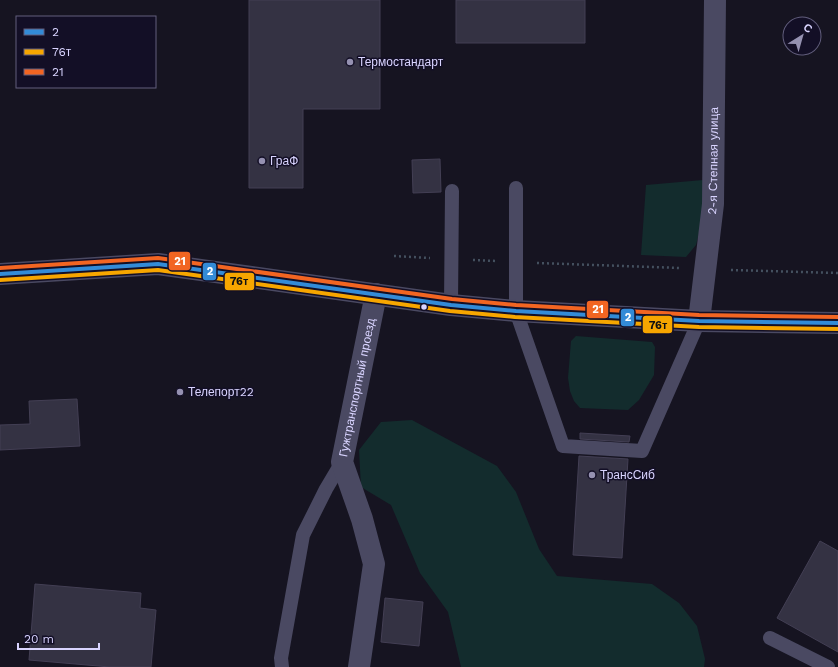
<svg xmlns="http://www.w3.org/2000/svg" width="838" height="667" font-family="'Work Sans',sans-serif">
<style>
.green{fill:#132c2d}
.building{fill:#343243;stroke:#433f54}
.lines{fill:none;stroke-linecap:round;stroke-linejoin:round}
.path{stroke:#44505f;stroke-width:2.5;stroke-dasharray:2 3;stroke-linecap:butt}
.service{stroke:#4a4962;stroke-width:14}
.minor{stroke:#4a4962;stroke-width:22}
.bus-1-casing{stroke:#130f26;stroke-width:7}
.bus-2-casing{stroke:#130f26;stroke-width:7}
.bus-3-casing{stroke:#130f26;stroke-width:7}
.bus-1{stroke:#338bd7;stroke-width:4}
.bus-2{stroke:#f7a600;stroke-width:4}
.bus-3{stroke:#f26522;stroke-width:4}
.poi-dot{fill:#9591b1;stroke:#130f26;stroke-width:1.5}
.bus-dot{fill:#d9d4ff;stroke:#130f26;stroke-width:1.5}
.labels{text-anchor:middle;stroke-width:3;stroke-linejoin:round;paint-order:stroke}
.poi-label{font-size:12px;fill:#d9d4ff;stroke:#130f26;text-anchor:start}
.street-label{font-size:12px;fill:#d9d4ff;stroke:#130f26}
.line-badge{stroke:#130f26;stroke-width:1.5}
.badge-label{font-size:11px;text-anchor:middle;font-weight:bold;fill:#fff}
.pale-badge-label{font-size:11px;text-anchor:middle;font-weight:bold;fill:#111}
</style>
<rect width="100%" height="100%" fill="#161421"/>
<path class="green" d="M703,180L702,221L696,245L686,257L641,255L646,185Z
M576,336L652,342L655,347L654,375L639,400L628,410L580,408L574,401L570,391L568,378L571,341Z
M412,420L497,466L516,492L539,549L557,576L652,584L679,603L697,626L705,659L704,667H461L448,612L420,573L391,505L361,487L359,450L381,422Z"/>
<path class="building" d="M249,0H380V109H303V188H249Z
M456,0H585V43H456Z
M440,159L441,192L413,193L412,160Z
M77,399L80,446L0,450V425L30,424L29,401Z
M580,433L630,436L629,442L580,439Z
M579,456L628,459L622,558L573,555Z
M820,541L838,551V652L777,618Z
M35,584L141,593L140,608L156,610L151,667H110L29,660Z
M385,598L423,602L419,646L381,642Z"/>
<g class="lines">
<path class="path" d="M394,256L430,258
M473,260L496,261
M537,263L680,268
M731,270L838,273"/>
<path class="service" d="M516,188V311L563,446L642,451L699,321
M451,305L452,191
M770,638L828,667
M282,667L281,658L303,535L326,489L342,462"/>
<g class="minor">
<path d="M0,274L158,264L451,305L516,311L699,321L838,323"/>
<path id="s1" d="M699,321L713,204L715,0"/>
<path id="s2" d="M359,667L374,564L362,519L342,462L376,294"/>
</g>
<defs>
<path id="bus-1" d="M0,274L158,264L451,305L516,311L699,321L838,323"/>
<path id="bus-2" d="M0,280L158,270L450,311L515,317L699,327L838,329"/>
<path id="bus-3" d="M0,268L158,258L452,299L516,305L699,315L838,317"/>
</defs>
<use href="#bus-1" class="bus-1-casing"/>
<use href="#bus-2" class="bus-2-casing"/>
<use href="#bus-3" class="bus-3-casing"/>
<use href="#bus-1" class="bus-1"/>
<use href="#bus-2" class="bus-2"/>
<use href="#bus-3" class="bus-3"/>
</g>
<g class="poi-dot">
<circle cx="350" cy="62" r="4"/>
<circle cx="262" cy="161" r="4"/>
<circle cx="180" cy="392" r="4"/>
<circle cx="592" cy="475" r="4"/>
</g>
<circle class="bus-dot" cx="424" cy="307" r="3.5"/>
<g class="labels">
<g class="poi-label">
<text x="358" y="66">Термостандарт</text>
<text x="270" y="165">ГраФ</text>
<text x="188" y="396">Телепорт22</text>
<text x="600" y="479">ТрансСиб</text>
</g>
<g class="street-label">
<text dy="4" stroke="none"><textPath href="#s1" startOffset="161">2-я Степная улица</textPath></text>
<text dy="4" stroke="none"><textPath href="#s2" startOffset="287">Гужтранспортный проезд</textPath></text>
</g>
</g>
<g class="line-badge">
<rect x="168" y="251" width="23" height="20" rx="4" fill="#f26522"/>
<rect x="202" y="262" width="15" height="19" rx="4" fill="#338bd7"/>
<rect x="224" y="272" width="31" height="19" rx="4" fill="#f7a600"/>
<rect x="586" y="300" width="23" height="19" rx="4" fill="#f26522"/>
<rect x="620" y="308" width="15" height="19" rx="4" fill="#338bd7"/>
<rect x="642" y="315" width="31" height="19" rx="4" fill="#f7a600"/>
</g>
<g class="badge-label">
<text x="180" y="265">21</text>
<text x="210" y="275">2</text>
<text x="598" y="313">21</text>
<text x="628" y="321">2</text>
</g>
<g class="pale-badge-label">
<text x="239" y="285">76т</text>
<text x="658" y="329">76т</text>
</g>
<rect x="16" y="16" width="140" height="72" fill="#130f26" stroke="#625e7d"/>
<rect x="24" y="29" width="20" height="6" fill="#338bd7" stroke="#625e7d"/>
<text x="52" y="36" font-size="12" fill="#d9d4ff">2</text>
<rect x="24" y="49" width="20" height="6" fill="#f7a600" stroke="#625e7d"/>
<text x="52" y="56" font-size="12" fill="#d9d4ff">76т</text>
<rect x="24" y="69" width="20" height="6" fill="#f26522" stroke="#625e7d"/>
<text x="52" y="76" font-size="12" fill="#d9d4ff">21</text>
<g transform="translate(802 36) rotate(37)"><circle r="19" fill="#130f26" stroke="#625e7d"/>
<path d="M0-3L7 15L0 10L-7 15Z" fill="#9591b1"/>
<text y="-6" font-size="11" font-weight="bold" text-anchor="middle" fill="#d9d4ff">С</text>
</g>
<path d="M18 643v6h81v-6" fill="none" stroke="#d9d4ff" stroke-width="2"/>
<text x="24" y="643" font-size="12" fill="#d9d4ff" stroke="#130f26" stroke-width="3" paint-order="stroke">20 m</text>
</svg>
